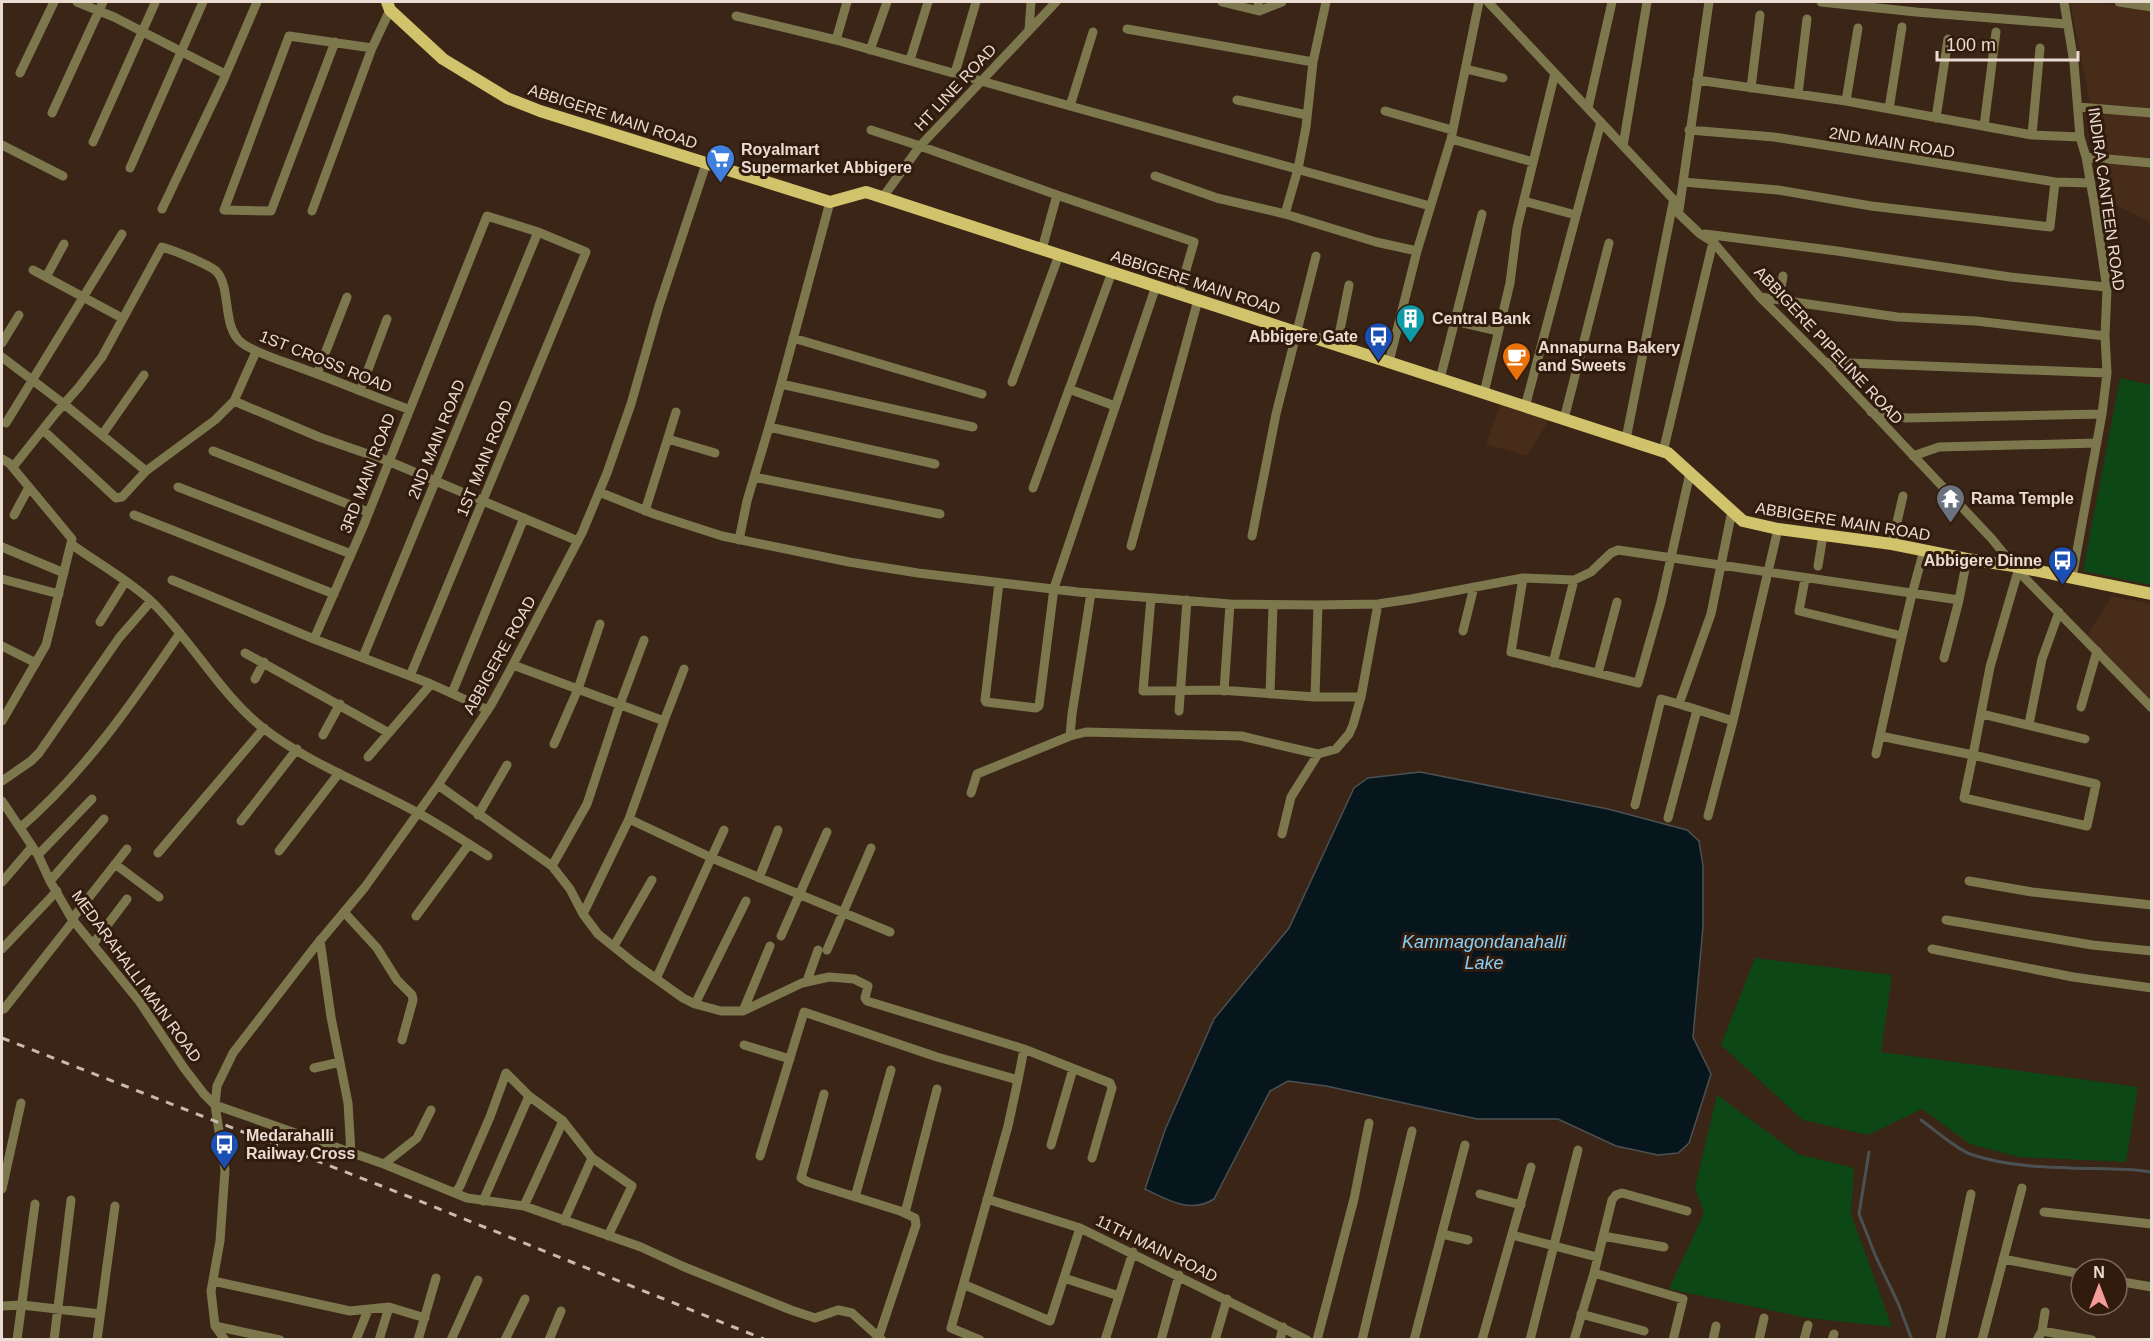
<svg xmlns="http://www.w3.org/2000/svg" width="2153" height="1341" font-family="Helvetica,sans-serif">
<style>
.built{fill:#462c19}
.green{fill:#0c4715}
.water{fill:#07151d;stroke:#4b5153;stroke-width:1.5}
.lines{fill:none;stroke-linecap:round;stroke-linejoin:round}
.stream{stroke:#4b5153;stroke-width:3}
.minor{stroke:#7d774e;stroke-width:9}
.major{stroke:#d1c36b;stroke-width:12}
.rail{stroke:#c9b9ae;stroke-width:3;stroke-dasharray:8 8;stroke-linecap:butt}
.labels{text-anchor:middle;stroke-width:6;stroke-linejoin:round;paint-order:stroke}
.street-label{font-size:16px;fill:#eadcd2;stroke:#301b0d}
.poi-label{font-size:16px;font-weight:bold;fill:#eadcd2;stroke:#301b0d;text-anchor:start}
.water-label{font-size:18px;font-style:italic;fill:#85d1fb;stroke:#301b0d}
</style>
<rect width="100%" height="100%" fill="#3a2516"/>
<path class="built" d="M2070,2H2097L2151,10V223L2110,202Z
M1502,399L1552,415L1527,456L1486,444Z
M2112,596L2151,604V701L2087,635Z"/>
<path class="green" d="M2120,378L2151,385V585L2083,571Z
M1755,958L1892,975L1881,1052L2138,1087L2126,1162L2019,1157L1970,1144L1922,1109L1868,1135L1803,1120L1721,1045Z
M1717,1095L1798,1154L1854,1168L1851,1214L1892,1327L1808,1318L1669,1289L1704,1213L1695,1187Z"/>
<path class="water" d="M1420,772L1608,809L1687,830L1699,841L1703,866V927L1693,1037L1711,1074L1689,1143L1678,1153L1658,1155L1616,1146L1558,1119H1477L1326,1086L1288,1081L1270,1091L1214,1199C1191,1214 1167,1200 1145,1189L1165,1130L1214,1019L1289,928L1354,788L1368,778Z"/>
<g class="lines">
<path class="stream" d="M1921,1120C1935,1130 1955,1148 1970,1154C2017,1171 2084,1167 2135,1170L2152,1172
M1869,1152L1859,1214L1876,1257L1898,1303L1912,1340"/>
<path class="minor" d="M77,2L114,17L225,74
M1222,2L1259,11L1258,2
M1488,2L1674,200L1678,213L1700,234L1713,242L1760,297L1825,362L1992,539L2018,571L2152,708
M1821,2L1916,12L2067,24
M2064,2L2074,63L2080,137L2086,157L2095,208L2107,289L2105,336L2107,373L2102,414L2072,578
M2119,2L2152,7
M1259,11L1282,2
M736,16L836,40L1070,106L1093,32
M1127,29L1313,62
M1029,30L1031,2
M836,40L847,2
M335,42L271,211L224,210L289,36L372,48
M870,50L887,2
M910,60L928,2
M1466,69L1503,78
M20,73L54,2
M955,73L976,2
M1697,80L1846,101L1858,28
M1751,88L1760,15
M1798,94L1807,19
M1237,100L1307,115
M1846,101L2032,135L2080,137
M1070,106L1430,206
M2078,107L2152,113
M1588,108L1612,2
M1889,109L1902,27
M1385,111L1452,130
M52,113L103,2
M1936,118L1948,39
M1984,126L1996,32
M871,130L920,146L1057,195L1042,249
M1689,130L1774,137L2055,182L2091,183
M2032,135L2040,48
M1451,139L1533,162
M93,142L155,3
M2,145L63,176
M1623,146L1647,2
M2086,157L2152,163
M130,168L203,2
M1155,176L1217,198L1285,214L1376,242L1417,251
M1683,182L1778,190L1871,206L2050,227L2055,182
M1057,195L1194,242L1179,294
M883,197L920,146L1056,2
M1524,201L1576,215
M162,209L223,81L257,2
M1679,210L1709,2
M312,211L372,48L390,10
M1285,214L1298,169L1306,127L1313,62L1326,2
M1705,234L1837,251L2010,277L2106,287
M33,270L122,318
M46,277L64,244
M1760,297L1897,317L1976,321L2105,336
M1779,300L1783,276
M1455,321L1498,331
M793,338L982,394
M2,343L19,315
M1337,345L1349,285
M2,357L64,404L146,471L215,420L234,401L255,354
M1389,362L1417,251L1451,139L1479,2
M1825,362L2107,373
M317,374L347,297
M1440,379L1482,214
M1012,382L1059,255
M781,384L830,202
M1069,389L1115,406
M360,391L387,319
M1484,393L1510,283L1517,228L1555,73
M234,401L319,437L388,461L578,541
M1525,407L1601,122
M1871,412L1906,418L2102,414
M1564,419L1609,243
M6,423L122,234
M43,430L116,498L122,497L146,471
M102,435L144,375
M668,439L715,453
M1626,439L1673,203
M213,451L368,512
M1663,452L1713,242
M1913,456L1939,447L2097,443
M2,459L9,463L72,539L46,645L2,721
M935,464L769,427L781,384L973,427
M13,467L55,414L79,387L102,357L162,247C173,250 208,264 216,271C232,287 221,327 242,343C255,353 285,362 301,368C337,381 372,396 408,409
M754,477L940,514
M178,487L351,554
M1033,488L1112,272
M599,492L654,514L722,536L849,562L918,573L1078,592L1230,604L1318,605L1378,604L1411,599L1523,578L1574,580L1591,572L1611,553L1618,550L1959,600L1967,559
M645,511L676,412
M14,515L29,487
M134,515L334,594
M1252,536L1276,414L1316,256
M739,540L747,501L769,427
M71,544C96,562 130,581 152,602C192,641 220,694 263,728C310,764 367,785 418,813C442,826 465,842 488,856
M1892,544L1903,496
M1131,546L1198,300
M2,547L64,573
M1818,566L1823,535
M1523,578L1511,652L1638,683L1661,602L1690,473
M2,579L59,594
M1805,579L1799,611L1902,636L1912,594L1924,550
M172,580L314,639L431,684L488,710
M999,583L985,700L986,702L1036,708L1039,706L1054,588L1156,286
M1151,598L1143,691L1220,690L1315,697H1361
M100,622L125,582
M1463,631L1474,587
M314,639L363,527L487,216L538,232L586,252L410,676
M2,646L36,663
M245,653L389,733
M363,657L538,232
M1944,658L1959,600
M1553,663L1574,580
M513,665L664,721L684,669
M1598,673L1617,602
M255,679L264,662
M1224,691L1230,604
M452,693L524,518
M1270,694L1273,605
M1315,697L1318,605
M1679,704L1733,721L1708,816
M2081,707L2097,651
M1179,711L1187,600
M1982,714L2085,739
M664,721L629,819L712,858L890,932
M1733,721L1778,529
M2029,724L2042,659L2059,612
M323,735L340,704
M1070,736L1086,732L1241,736L1318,754L1336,749L1349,734L1353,725L1361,697L1378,604
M1880,736L1973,755L1964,798L2087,826L2096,784L1973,755L1990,667L2018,571
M554,744L578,689L600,624
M1876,754L1902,636
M368,757L431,684
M2,781L31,761L39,753L119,638L151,601
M438,785L552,866L570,889L583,914L598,934L634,963L683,998L695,1004L721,1011H743L802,983L829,977L854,979L868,986L865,998L867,1001L1024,1049L1110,1083L1112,1088L1092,1158
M971,793L977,774L1070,736L1072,714L1091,593
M2,801L38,855L50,881L72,919L139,1001L184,1068L204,1094L215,1105L384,1164
M1635,805L1661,699L1679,704L1711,614L1732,511
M478,815L507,765
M1668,818L1697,710
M241,821L297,749
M20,828C85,772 132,703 180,633
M1282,834L1291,797L1318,754
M279,851L339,773
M158,853L264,728
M38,855L92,799
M115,864L159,897
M552,866L587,804L620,704L644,640
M759,878L778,830
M50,881L104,819
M1969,881L2032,892L2152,905
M2,882L32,847
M344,912L377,948L397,980L412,995L413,1000L402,1040
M583,914L629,819
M416,916L469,844
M72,919L127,849
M1946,920L2092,945L2152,951
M781,936L827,832
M320,940L331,1017L348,1103L351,1153
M93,944L127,899
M614,946L652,880
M2,949L57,891
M1932,949L2073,977L2152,988
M827,950L871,848
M656,979L724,830
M807,981L818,950
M695,1004L746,901
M4,1009L74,920
M743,1011L770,946
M744,1045L790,1059
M314,1068L340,1062
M1018,1080L1024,1049
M824,1094L801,1178L808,1182L900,1211L915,1218L916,1225L879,1336
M431,1110L417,1138L384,1164L467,1198L524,1206L641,1247L682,1266L791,1310L815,1318L838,1310L852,1313L882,1340
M1051,1145L1073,1069
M760,1156L804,1012L937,1057L1018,1080L1008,1126L951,1328L980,1340
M2,1189L21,1103
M455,1193L460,1186L490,1117L506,1073L529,1096L563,1121L592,1158L632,1186L608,1236
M1480,1194L1521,1205
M855,1197L891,1070
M987,1199L1080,1228L1307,1340
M483,1201L529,1096
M524,1206L563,1121
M2044,1212L2152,1224
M905,1213L937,1089
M564,1221L592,1158
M1442,1234L1468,1240
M1512,1235L1597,1257
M1603,1236L1664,1247
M2003,1259L2081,1274
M1594,1273L1683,1299L1673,1340
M1064,1278L1119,1296
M213,1281L350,1311L389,1307L425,1318
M2117,1281L2152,1287
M965,1285L1050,1321L1080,1228
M2,1306L22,1305L100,1314
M1581,1314L1644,1331
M215,1326L280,1340
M2042,1331L2045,1312
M17,1340L35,1204
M54,1340L71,1200
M97,1340L115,1206
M225,1340L215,1326L211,1291L220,1241L225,1170L215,1105L217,1086L233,1053L314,948L365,887L438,785L491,705L508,674L582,533L607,473L631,404L659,306L706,164
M356,1340L368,1310
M379,1340L389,1307
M418,1340L436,1278
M451,1340L478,1280
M505,1340L525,1299
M549,1340L561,1311
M1105,1340L1133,1252
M1161,1340L1179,1275
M1215,1340L1227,1299
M1280,1340L1283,1327
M1317,1340L1354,1199L1369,1123
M1362,1340L1412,1131
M1414,1340L1465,1145
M1482,1340L1531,1167
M1530,1340L1578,1150
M1574,1340L1594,1273L1612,1200L1616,1195L1622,1193L1687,1211
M1713,1340L1716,1326
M1759,1340L1764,1318
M1804,1340L1808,1325
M1832,1340L1834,1334
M1940,1340L1971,1194
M1982,1340L2022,1188
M2037,1340L2042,1331L2092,1340"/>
<path class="major" d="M387,2L390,10L443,59L507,98L540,111L830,202L866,192L1668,453L1743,521L1778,529L1892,544L1967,559L2014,566L2152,594"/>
<path class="rail" d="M2,1038L402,1194L766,1340"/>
</g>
<defs>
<symbol id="supermarket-pin" viewBox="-11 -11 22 30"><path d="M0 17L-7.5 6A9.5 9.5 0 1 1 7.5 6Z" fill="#3f7fe0" stroke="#301b0d"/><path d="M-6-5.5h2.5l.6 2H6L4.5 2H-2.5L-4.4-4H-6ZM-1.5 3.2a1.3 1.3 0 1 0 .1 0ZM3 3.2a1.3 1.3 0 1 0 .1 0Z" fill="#fff"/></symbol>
<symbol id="building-pin" viewBox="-11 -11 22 30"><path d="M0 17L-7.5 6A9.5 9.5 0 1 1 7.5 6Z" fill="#0f9aa8" stroke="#301b0d"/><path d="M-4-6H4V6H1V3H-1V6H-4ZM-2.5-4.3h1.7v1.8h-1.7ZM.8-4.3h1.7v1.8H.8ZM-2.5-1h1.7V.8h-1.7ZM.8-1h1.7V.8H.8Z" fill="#fff"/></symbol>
<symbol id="bus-pin" viewBox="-11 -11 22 30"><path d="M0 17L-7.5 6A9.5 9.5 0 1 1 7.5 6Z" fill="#1a4fb4" stroke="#301b0d"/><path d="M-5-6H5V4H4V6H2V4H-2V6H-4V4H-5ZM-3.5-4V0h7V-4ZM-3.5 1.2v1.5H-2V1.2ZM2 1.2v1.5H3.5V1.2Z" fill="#fff"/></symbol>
<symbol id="cafe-pin" viewBox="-11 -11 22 30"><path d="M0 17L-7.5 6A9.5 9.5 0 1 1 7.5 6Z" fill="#e8710a" stroke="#301b0d"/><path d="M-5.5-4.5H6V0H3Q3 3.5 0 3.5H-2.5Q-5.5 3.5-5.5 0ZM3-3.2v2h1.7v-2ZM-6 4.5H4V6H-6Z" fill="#fff"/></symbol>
<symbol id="temple-pin" viewBox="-11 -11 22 30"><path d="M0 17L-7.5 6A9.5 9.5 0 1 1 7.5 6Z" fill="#6b7280" stroke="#301b0d"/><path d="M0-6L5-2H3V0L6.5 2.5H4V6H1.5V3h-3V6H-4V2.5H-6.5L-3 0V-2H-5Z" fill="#fff"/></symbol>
</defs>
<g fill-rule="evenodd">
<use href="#supermarket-pin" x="704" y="142" width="33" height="45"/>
<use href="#building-pin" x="1394" y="302" width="33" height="45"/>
<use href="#bus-pin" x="1362" y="320" width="33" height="45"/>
<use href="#cafe-pin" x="1500" y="340" width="33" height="45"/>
<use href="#temple-pin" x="1934" y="482" width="33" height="45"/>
<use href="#bus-pin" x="2046" y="544" width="33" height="45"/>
<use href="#bus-pin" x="208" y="1128" width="33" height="45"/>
</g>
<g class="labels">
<g class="street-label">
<text transform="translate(955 87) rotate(-47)" y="6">HT LINE ROAD</text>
<text transform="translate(613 116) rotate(18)" y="6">ABBIGERE MAIN ROAD</text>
<text transform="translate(1892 142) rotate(9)" y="6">2ND MAIN ROAD</text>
<text transform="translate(2107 199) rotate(82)" y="6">INDIRA CANTEEN ROAD</text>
<text transform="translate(1196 282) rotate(18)" y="6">ABBIGERE MAIN ROAD</text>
<text transform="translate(1829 345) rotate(47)" y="6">ABBIGERE PIPELINE ROAD</text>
<text transform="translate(326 361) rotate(22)" y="6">1ST CROSS ROAD</text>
<text transform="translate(436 439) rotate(-68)" y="6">2ND MAIN ROAD</text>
<text transform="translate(484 458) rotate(-68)" y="6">1ST MAIN ROAD</text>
<text transform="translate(367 473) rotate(-69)" y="6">3RD MAIN ROAD</text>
<text transform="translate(1843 521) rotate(9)" y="6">ABBIGERE MAIN ROAD</text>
<text transform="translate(499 655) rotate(-61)" y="6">ABBIGERE ROAD</text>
<text transform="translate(137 976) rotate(54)" y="6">MEDARAHALLI MAIN ROAD</text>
<text transform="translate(1157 1248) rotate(26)" y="6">11TH MAIN ROAD</text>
</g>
<g class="poi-label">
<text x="741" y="155">Royalmart<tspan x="741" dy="18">Supermarket Abbigere</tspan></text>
<text x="1432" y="324">Central Bank</text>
<text x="1358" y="342" text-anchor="end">Abbigere Gate</text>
<text x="1538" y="353">Annapurna Bakery<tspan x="1538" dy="18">and Sweets</tspan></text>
<text x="1971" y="504">Rama Temple</text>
<text x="2042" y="566" text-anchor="end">Abbigere Dinne</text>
<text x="246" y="1141">Medarahalli<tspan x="246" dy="18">Railway Cross</tspan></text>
</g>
<g class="water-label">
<text x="1484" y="948">Kammagondanahalli<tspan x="1484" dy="21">Lake</tspan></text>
</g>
</g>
<rect width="2153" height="1341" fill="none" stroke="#eadcd2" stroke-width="6"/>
<g transform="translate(2099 1287)"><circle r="28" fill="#301b0d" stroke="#7a685c" stroke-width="1.5"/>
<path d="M0-4.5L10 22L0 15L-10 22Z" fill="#f59b98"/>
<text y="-9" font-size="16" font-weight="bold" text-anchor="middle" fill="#eadcd2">N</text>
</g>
<path d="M1937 51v9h141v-9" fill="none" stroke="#eadcd2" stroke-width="3"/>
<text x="1946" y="51" font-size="18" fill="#eadcd2" stroke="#301b0d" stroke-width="4.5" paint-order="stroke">100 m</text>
</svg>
